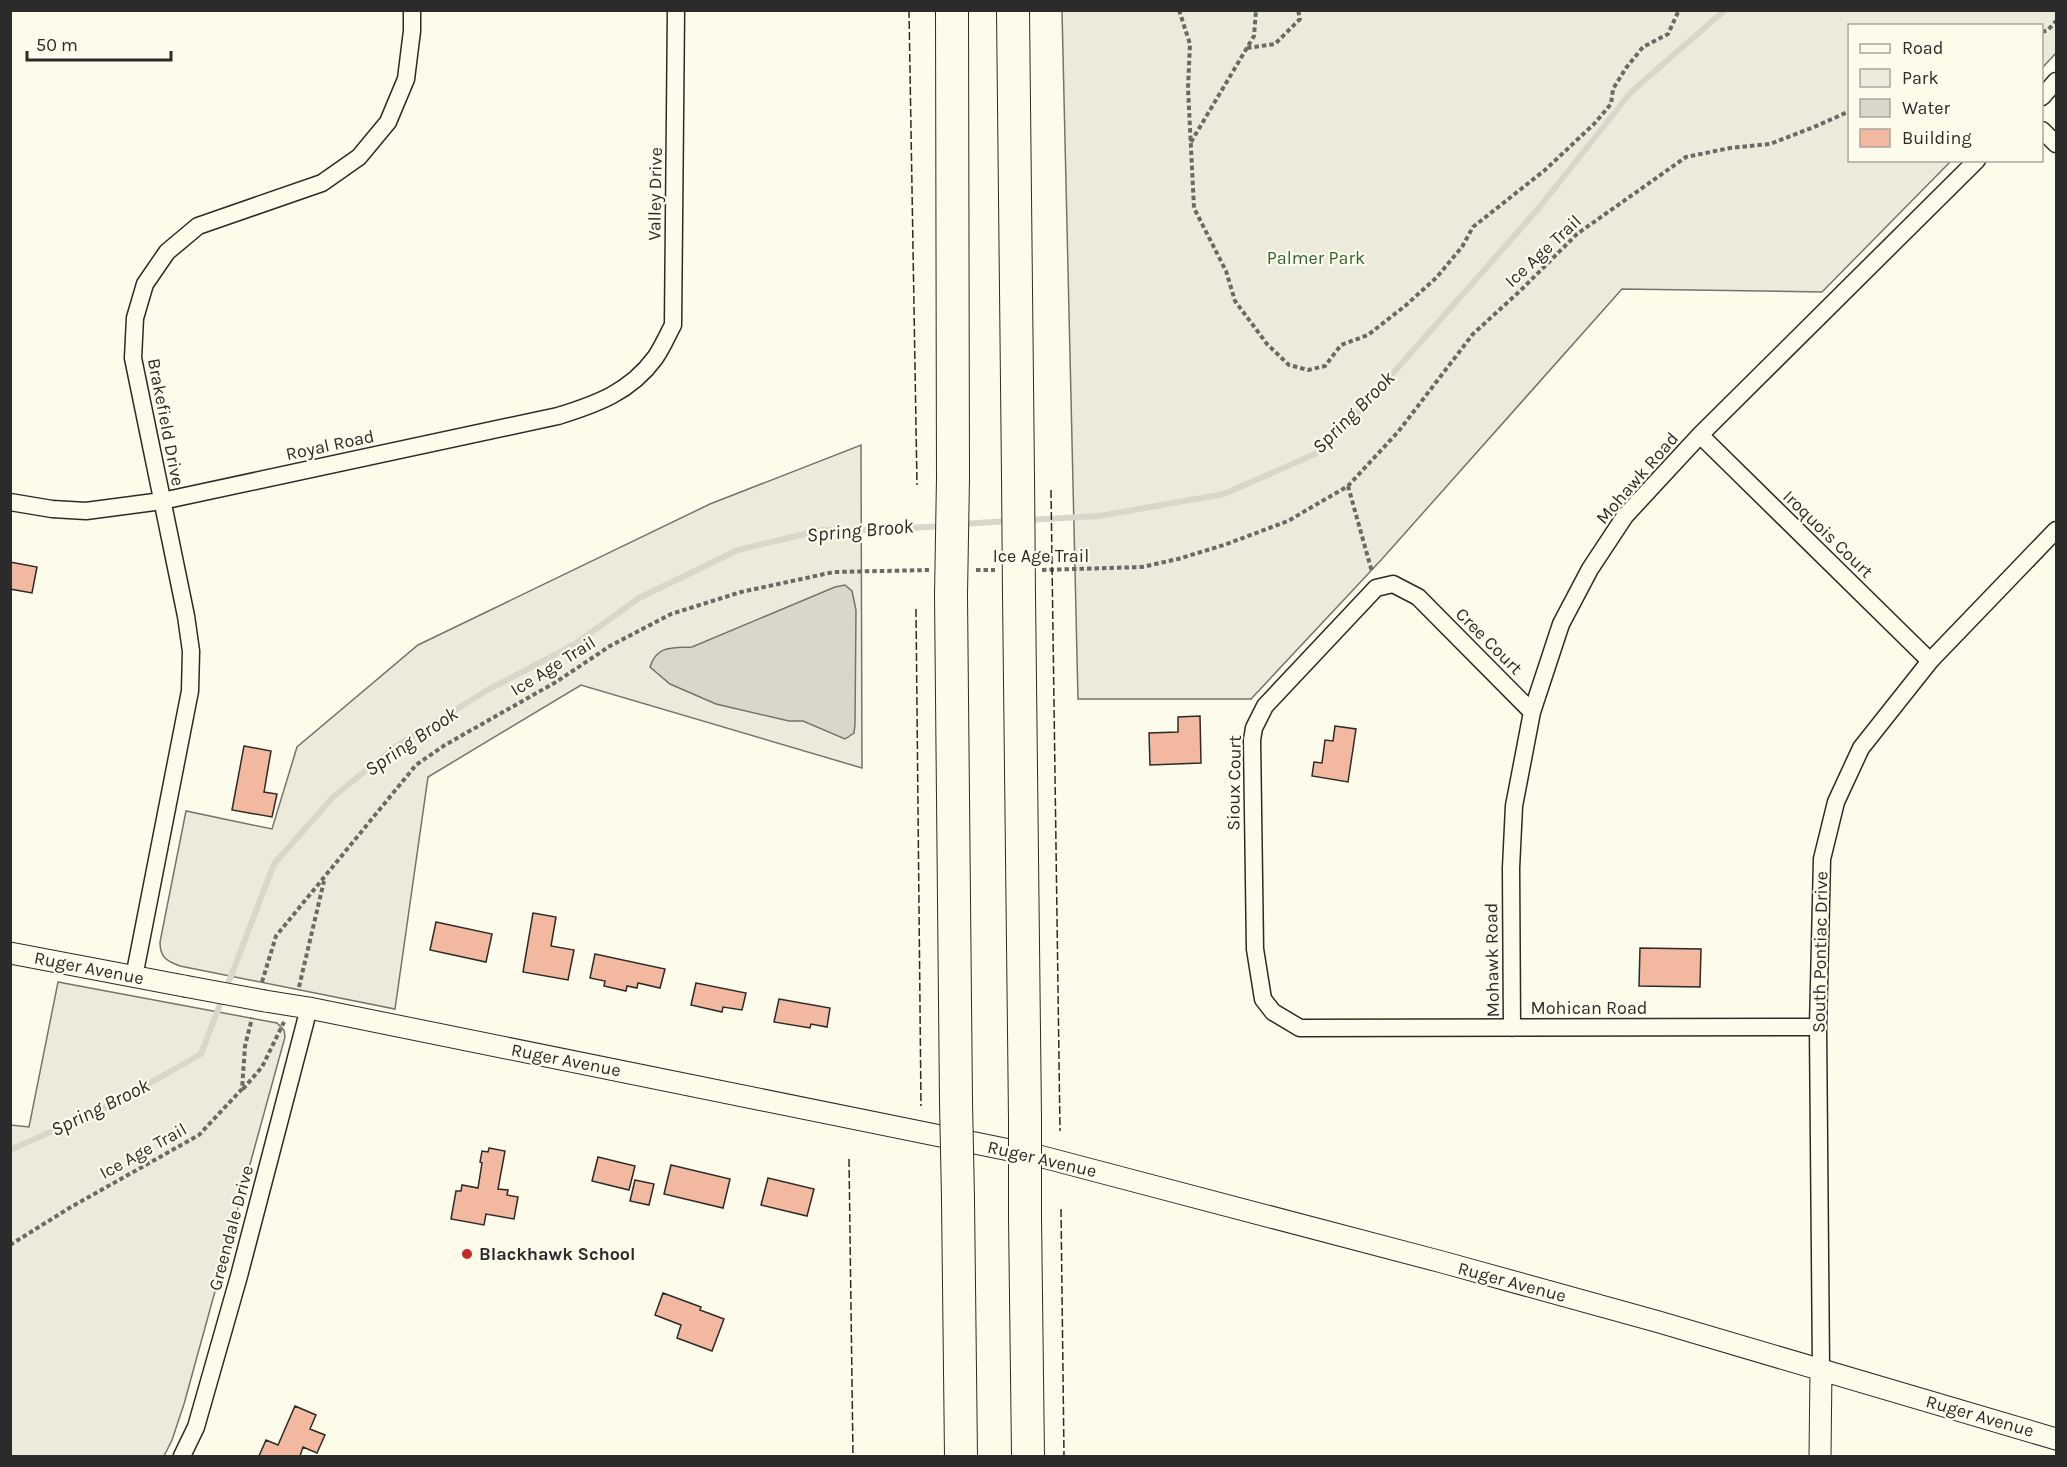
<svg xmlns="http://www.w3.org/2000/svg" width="2067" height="1467" font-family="Karla,sans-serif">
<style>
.green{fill:#ecebdb;stroke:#74746e;stroke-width:1.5}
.water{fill:#d8d7c9;stroke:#74746e;stroke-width:1.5}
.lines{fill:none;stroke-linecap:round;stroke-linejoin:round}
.stream{stroke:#d8d7c9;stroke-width:6}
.building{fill:#f2b8a0;stroke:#2b2b2b;stroke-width:1.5}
.minor-casing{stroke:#2b2b2b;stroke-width:19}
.tertiary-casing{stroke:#2b2b2b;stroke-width:23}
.motorway-casing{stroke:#2b2b2b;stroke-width:34}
.path{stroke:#6a6964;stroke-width:4;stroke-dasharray:4.5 3;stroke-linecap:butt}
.minor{stroke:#fdfbea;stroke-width:16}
.tertiary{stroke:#fdfbea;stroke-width:21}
.motorway{stroke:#fdfbea;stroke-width:32}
.tertiary-bridge-casing{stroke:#2b2b2b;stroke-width:23;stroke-linecap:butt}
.motorway-bridge-casing{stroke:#2b2b2b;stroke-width:34;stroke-linecap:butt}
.tertiary-bridge{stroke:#fdfbea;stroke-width:21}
.motorway-bridge{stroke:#fdfbea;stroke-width:32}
.fence{stroke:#2b2b2b;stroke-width:1.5;stroke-dasharray:8 3;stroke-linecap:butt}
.poi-dot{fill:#c62828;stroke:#fdfbea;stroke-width:2}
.labels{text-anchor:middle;stroke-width:4.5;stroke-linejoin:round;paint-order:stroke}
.street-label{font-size:18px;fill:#2b2b2b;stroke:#fdfbea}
.park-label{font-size:18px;fill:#34623c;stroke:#fdfbea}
.poi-label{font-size:18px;font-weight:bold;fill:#2b2b2b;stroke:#fdfbea;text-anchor:start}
.water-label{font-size:20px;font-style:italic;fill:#2b2b2b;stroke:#fdfbea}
</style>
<rect width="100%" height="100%" fill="#fdfbea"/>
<path class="green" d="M2056,10V53L2042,68V26H1850V160L1951,161L1822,292L1622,289L1382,559L1251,699H1078L1062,11Z
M861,445L862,768L581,685L428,777L395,1009L180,966C166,961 160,957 160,942L186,811L272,829L297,747L418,645L710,504Z
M58,982L277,1023L284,1030L285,1037L184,1404L172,1440L164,1456H11V1125L29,1127Z"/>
<path class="water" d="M845,585L852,591L856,610L855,724L854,733L845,739L803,721H789L716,704L670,684L650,667C657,645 672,648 692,647L835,587Z"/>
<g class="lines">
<path class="stream" d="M1028,520L1099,516L1224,494L1315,454L1365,405L1538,209L1631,92L1725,10
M962,524L1009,521
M10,1150L115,1103L201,1054L274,864L333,797L395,747L486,691L575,644L639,598L738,550L821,530H877L943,526"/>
</g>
<path class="building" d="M10,562L37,567L32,593L10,589Z
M1200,716L1201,763L1150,765L1149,733L1178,732V717Z
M1335,726L1356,729L1348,782L1312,776L1314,762L1322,763L1325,740L1333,741Z
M244,746L271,751L264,792L277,794L272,817L232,810Z
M533,913L556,917L551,946L574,950L568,980L523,972Z
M436,922L492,934L486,962L430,950Z
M1640,948L1701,949L1700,987L1639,986Z
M595,954L665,969L660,988L638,983L637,988L627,986L626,991L604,986L605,981L590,978Z
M696,983L746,993L742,1010L723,1007L722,1012L691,1005Z
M779,999L830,1008L827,1027L811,1024L810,1028L774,1022Z
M489,1148L505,1151L498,1189L508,1190L507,1195L518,1197L514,1219L486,1214L484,1225L451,1219L456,1191H461L462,1185L478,1188L482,1163L480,1162L482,1151L488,1152Z
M598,1157L635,1166L629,1190L592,1181Z
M671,1165L730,1179L723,1208L664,1194Z
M768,1178L814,1189L807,1216L761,1205Z
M635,1180L654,1184L649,1205L630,1201Z
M663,1293L701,1307L700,1310L724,1319L712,1351L677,1338L681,1325L655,1315Z
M295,1406L316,1415L310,1429L325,1435L317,1453L303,1447L300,1456H259L266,1440L278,1445Z"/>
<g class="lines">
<defs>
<path id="minor" d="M2042,97L2056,81
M2042,130L2056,144
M1700,435L1930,661
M10,502L52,509L86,511L162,501L558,416C597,404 630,392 655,358C662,348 667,336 673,325L676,10
M1532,712L1418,597L1393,584L1376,588L1265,706L1254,728L1252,740L1255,949L1263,999L1273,1012L1300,1028L1818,1027
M134,977L190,691L191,651L186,616L133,358L135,318L145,284L167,252L198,226L322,183L359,157L388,122L406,79L412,31V10
M1512,1028L1511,868L1514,806L1532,712L1561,624L1590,569L1625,516L1700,435L1977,160
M1821,1369L1818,1027L1822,859L1836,802L1861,748L1930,661L2056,530
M182,1456L196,1427L239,1276L309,1008"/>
<path id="tertiary" d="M10,953L184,986
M265,1001L309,1008L1039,1156L1442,1262L1659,1322L2056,1439
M1820,1456L1821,1369"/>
<path id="motorway" d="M952,10L953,478
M1013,10L1018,476
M1019,594L1025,1119
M951,595L956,1102
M958,1199L961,1456
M1025,1216L1028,1456"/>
</defs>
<use href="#minor" class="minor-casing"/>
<use href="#tertiary" class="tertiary-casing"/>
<use href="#motorway" class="motorway-casing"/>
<path class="path" d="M1179,10L1190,44L1188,88L1194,208L1226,271L1235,301L1267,344L1289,365L1308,370L1325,366L1341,345L1368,335L1405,306L1436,278L1462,247L1473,227L1545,170L1594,124L1611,104L1613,89L1626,68L1643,47L1668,34L1679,10
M2042,32L2048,30L2056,21
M1247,48L1275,44L1300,19L1298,10
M1191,142L1254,36L1256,10
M1348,486L1372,572
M976,570H995
M1042,570L1142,567L1178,559L1224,545L1288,521L1348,486L1398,432L1473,334L1521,290L1577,234L1686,157L1730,148L1770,144L1814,127L1850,111
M262,982L276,936L416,765L445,745L556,682L610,646L671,614L741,592L834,572L929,570
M299,987L324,881
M243,1089L262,1067L284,1022
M10,1245L71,1207L199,1135L242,1089L245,1046L252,1018"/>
<use href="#minor" class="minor"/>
<use href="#tertiary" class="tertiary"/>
<use href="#motorway" class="motorway"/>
<defs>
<path id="tertiary-bridge" d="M184,986L265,1001"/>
<path id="motorway-bridge" d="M1018,476L1019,594
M951,595L953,478
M956,1102L958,1199
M1025,1119V1216"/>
</defs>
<use href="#tertiary-bridge" class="tertiary-bridge-casing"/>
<use href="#motorway-bridge" class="motorway-bridge-casing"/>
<use href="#tertiary-bridge" class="tertiary-bridge"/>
<use href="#motorway-bridge" class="motorway-bridge"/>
<path class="fence" d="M909,10L917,485
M1051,490L1060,1131
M916,609L921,1106
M849,1159L853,1456
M1061,1209L1064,1456"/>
</g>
<circle class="poi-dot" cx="467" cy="1254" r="6"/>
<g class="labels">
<g class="street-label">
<text transform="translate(655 194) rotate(-89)" y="6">Valley Drive</text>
<text transform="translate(1543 251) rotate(-43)" y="6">Ice Age Trail</text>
<text transform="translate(166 422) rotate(79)" y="6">Brakefield Drive</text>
<text transform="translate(330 445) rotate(-12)" y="6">Royal Road</text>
<text transform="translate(1637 478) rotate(-49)" y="6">Mohawk Road</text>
<text transform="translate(1828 534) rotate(44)" y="6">Iroquois Court</text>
<text x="1041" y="562">Ice Age Trail</text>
<text transform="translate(1489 641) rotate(45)" y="6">Cree Court</text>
<text transform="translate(553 666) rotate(-32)" y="6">Ice Age Trail</text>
<text transform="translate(1234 783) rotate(-89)" y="6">Sioux Court</text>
<text transform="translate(1820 952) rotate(-89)" y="6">South Pontiac Drive</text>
<text transform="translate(1492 960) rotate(-91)" y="6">Mohawk Road</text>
<text transform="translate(89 968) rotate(11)" y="6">Ruger Avenue</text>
<text x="1589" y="1014">Mohican Road</text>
<text transform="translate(566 1060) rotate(11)" y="6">Ruger Avenue</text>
<text transform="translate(143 1151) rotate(-29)" y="6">Ice Age Trail</text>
<text transform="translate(1042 1159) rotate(13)" y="6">Ruger Avenue</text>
<text transform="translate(231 1228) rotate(-75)" y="6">Greendale Drive</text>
<text transform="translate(1512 1282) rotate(15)" y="6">Ruger Avenue</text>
<text transform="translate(1980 1416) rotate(16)" y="6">Ruger Avenue</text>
</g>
<g class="park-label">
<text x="1316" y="264">Palmer Park</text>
</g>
<g class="poi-label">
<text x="479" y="1260">Blackhawk School</text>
</g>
<g class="water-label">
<text transform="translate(1353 412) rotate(-45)" y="7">Spring Brook</text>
<text transform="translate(860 530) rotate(-5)" y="7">Spring Brook</text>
<text transform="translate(411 741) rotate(-34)" y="7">Spring Brook</text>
<text transform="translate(100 1107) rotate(-26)" y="7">Spring Brook</text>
</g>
</g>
<rect width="2067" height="1467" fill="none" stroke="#2b2b2b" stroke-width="24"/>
<rect x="1848" y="24" width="195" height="138" fill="#fdfbea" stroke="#a9a89e" stroke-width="1.5"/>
<rect x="1860" y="44" width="30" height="9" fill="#fdfbea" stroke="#a9a89e" stroke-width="1.5"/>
<text x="1902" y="54" font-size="18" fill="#2b2b2b">Road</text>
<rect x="1860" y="69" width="30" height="18" fill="#ecebdb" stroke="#a9a89e" stroke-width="1.5"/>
<text x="1902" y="84" font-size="18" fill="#2b2b2b">Park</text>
<rect x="1860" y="99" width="30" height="18" fill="#d8d7c9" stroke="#a9a89e" stroke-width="1.5"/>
<text x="1902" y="114" font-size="18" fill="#2b2b2b">Water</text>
<rect x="1860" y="129" width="30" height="18" fill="#f2b8a0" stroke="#a9a89e" stroke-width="1.5"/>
<text x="1902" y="144" font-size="18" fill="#2b2b2b">Building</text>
<path d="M27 51v9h144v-9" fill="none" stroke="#2b2b2b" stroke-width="3"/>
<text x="36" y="51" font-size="18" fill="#2b2b2b" stroke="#fdfbea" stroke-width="4.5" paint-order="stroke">50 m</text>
</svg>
